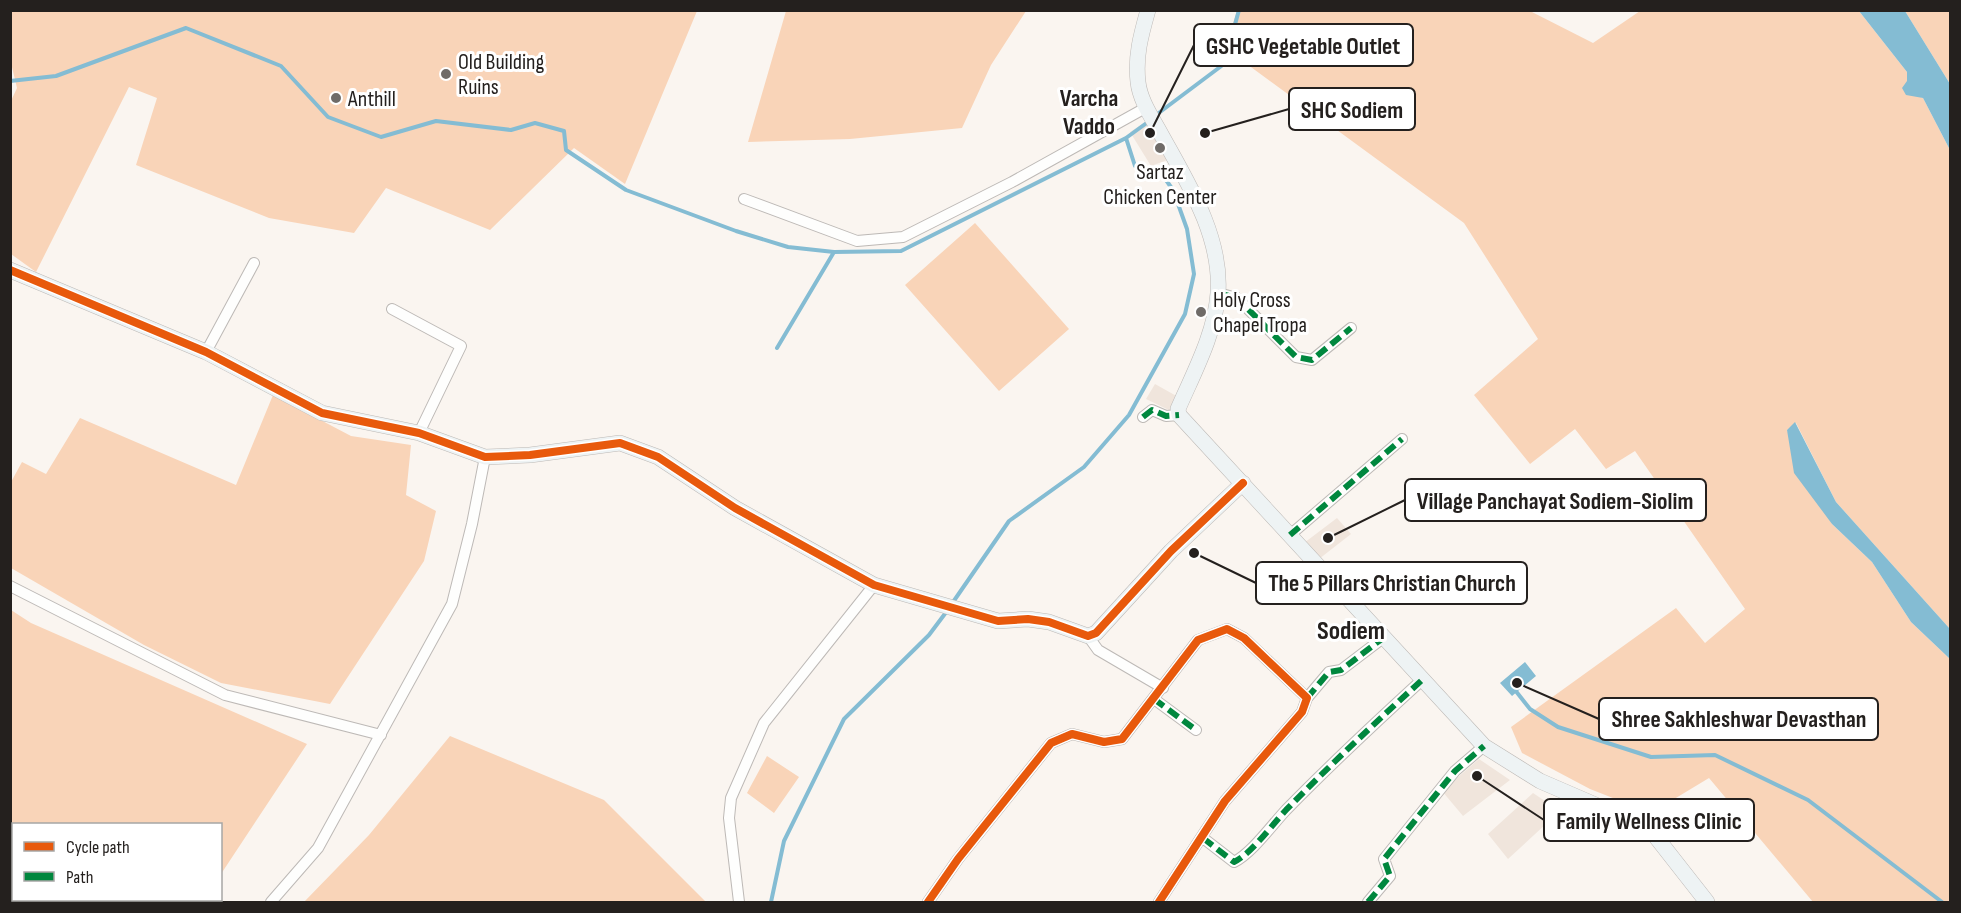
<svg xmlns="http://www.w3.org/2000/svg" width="1961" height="913" font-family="'Sofia Sans Condensed',sans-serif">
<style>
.built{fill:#f0e5dc}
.green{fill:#f9d4b8}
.water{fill:#84bcd3}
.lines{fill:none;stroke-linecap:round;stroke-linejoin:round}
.stream{stroke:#84bcd3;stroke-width:4}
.canal{stroke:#84bcd3;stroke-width:12}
.street-casing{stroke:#bdb9b6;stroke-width:12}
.secondary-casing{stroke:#bdb9b6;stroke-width:16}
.street{stroke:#fefefd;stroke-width:10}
.secondary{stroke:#eef3f4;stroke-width:15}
.quiet{stroke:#00873e;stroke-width:6;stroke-dasharray:12 6;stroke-linecap:butt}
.cycleway-casing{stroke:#fff;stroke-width:11}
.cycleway{stroke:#e8590c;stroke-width:8}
.poi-dot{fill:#6f6b68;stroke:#fff;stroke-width:2}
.labels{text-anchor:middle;stroke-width:6;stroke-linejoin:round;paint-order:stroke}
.poi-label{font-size:22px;fill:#24201e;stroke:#fff;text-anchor:start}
.neighbourhood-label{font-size:24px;font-weight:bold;fill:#24201e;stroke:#fff}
.quarter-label{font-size:26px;font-weight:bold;fill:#24201e;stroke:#fff}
.leader{fill:none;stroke:#24201e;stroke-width:2}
.callout-dot{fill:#24201e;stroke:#fff;stroke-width:2}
.callout{fill:#fff;stroke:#24201e;stroke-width:2}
.callout-label{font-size:24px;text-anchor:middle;font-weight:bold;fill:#24201e}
</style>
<rect width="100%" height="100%" fill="#faf5f0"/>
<path class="built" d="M1150,119L1170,159L1151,166L1130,132Z
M1155,384L1180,398L1173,412L1146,399Z
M1337,518L1351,534L1319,559L1304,543Z
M1479,759L1510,780L1463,816L1442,791Z
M1533,793L1560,811L1508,859L1488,834Z"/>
<path class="green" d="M10,11L11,10L697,11L625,184L574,148L490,230L386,188L354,233L269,218L136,165L157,98L129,87L36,272L11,254L10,103L17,88L11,63Z
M786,11V10L1026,11L991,65L962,128L850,139L748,142Z
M1237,11H1530L1593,43L1640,11H1859L1907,72V81L1915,95L1923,98L1950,150V629L1836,502L1796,423L1787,430L1832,524L1872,562L1911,622L1950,659V902H1813L1709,778L1651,813L1590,789L1522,753L1511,727L1676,608L1705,643L1745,609L1635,451L1606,469L1575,429L1530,464L1474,395L1538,339L1464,223L1225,48Z
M1905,11H1950V84Z
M975,223L1069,329L999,391L905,285Z
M273,395L351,436L411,445L406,495L436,511L424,561L330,704L221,683L144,645L11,568V482L22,462L46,474L80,418L236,485Z
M11,610L31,623L307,744L221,874L220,824H14L13,864L11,863Z
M450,736L604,800L706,902H304L369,835Z
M767,756L799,777L774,813L747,793Z"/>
<path class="water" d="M1859,11H1905L1950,84V150L1923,98L1906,95L1902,88L1907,81V72Z
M1795,422L1836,502L1950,629V659L1911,622L1872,562L1832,524L1794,473L1787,430Z
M1525,662L1536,676L1512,696L1500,683Z"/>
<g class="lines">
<path class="stream" d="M10,81L56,76L186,28L281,66L328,117L381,137L436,121L511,130L535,123L564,131L566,150L626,190L736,231L788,247L834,252L901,251L1126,138L1148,122
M1156,115L1224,64L1239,10
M777,348L834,252
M951,605L1009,521L1084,467L1129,415L1185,314L1194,274L1187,229L1173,190L1159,170L1135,166L1126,138
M1515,690L1530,709L1558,727L1651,757L1715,755L1808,800L1942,902
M771,902L784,841L844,719L929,635L947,611"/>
<path class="canal" d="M46,900L49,902"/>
<defs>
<path id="street" d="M744,199L857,241L903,237L1012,182L1147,107
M1218,293L1237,298L1296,357L1312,360L1351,328
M392,309L461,346L419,433
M206,352L254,263
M1143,417L1152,410L1166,416L1179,415
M1290,535L1402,439
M10,586L225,695L381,735
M1088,636L1098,650L1163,688
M1307,698L1329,672L1341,670L1383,638
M1154,699L1196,730
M1203,838L1234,862C1251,854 1272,825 1286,810C1330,765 1376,722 1422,680
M271,902L318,848L452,604L472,524L485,457
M739,902L729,818L731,798L764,723L874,585
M928,902L958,859L1051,743L1072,734L1104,742L1122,739L1198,640L1227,629L1244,638L1307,698L1302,712L1225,801L1159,902
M1368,902L1390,876L1384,859L1455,771L1484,746"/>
<path id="secondary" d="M1148,10C1141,35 1135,56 1138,82C1140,101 1153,119 1162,136C1188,183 1222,237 1218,293C1215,334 1194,372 1178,409L1179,415L1484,746L1540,781L1649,828L1707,902
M10,270L206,352L322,413L419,433L485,457L530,455L620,443L658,457L735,508L874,585L998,621L1028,619L1049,622L1088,636L1096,633L1171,551L1243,483"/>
</defs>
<use href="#street" class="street-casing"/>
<use href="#secondary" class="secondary-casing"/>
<use href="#street" class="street"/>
<use href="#secondary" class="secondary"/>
<path class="quiet" d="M1218,293L1237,298L1296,357L1312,360L1351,328
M1143,417L1152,410L1166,416L1179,415
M1290,535L1402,439
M1307,698L1329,672L1341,670L1383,638
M1154,699L1196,730
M1203,838L1234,862C1251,854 1272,825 1286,810C1330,765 1376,722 1422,680
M1368,902L1390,876L1384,859L1455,771L1484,746"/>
<defs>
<path id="cycleway" d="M10,270L206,352L322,413L419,433L485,457L530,455L620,443L658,457L735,508L874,585L998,621L1028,619L1049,622L1088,636L1096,633L1171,551L1243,483
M928,902L958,859L1051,743L1072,734L1104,742L1122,739L1198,640L1227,629L1244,638L1307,698L1302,712L1225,801L1159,902"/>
</defs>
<use href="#cycleway" class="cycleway-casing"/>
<use href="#cycleway" class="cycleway"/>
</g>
<g class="poi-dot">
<circle cx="446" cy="74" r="6"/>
<circle cx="336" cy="98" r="6"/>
<circle cx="1160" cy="148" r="6"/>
<circle cx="1201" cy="312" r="6"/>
</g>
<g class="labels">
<g class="poi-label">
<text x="458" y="69">Old Building<tspan x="458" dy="25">Ruins</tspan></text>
<text x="348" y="106">Anthill</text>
<text x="1160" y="179" text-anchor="middle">Sartaz<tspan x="1160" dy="25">Chicken Center</tspan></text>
<text x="1213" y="307">Holy Cross<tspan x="1213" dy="25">Chapel Tropa</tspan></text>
</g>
<g class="neighbourhood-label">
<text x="1089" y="106">Varcha<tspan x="1089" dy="28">Vaddo</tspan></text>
</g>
<g class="quarter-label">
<text x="1351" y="639">Sodiem</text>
</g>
</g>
<path class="leader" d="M1150 133L1194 45M1205 133L1289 109M1328 538L1405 500M1194 553L1256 583M1517 683L1599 719M1477 776L1544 820"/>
<g class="callout-dot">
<circle cx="1150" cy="133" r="6"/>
<circle cx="1205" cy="133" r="6"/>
<circle cx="1328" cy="538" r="6"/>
<circle cx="1194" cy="553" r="6"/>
<circle cx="1517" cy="683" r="6"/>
<circle cx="1477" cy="776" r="6"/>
</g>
<g class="callout">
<rect x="1194" y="24" width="219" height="42" rx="6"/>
<rect x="1289" y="88" width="126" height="42" rx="6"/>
<rect x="1405" y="479" width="301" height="42" rx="6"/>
<rect x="1256" y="562" width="271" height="42" rx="6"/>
<rect x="1599" y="698" width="279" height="42" rx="6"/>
<rect x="1544" y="799" width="210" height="42" rx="6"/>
</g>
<g class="callout-label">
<text x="1303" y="54">GSHC Vegetable Outlet</text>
<text x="1352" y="118">SHC Sodiem</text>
<text x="1555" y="509">Village Panchayat Sodiem-Siolim</text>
<text x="1392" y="591">The 5 Pillars Christian Church</text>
<text x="1739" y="727">Shree Sakhleshwar Devasthan</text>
<text x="1649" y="829">Family Wellness Clinic</text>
</g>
<rect width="1961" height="913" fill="none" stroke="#24201e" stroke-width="24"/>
<rect x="12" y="823" width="210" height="78" fill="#ffffff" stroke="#a7a6a5" stroke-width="1.5"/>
<rect x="24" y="842" width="30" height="9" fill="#e8590c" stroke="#a7a6a5" stroke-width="1.5"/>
<text x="66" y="853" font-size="18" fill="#24201e">Cycle path</text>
<rect x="24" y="872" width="30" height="9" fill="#00873e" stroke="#a7a6a5" stroke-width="1.5"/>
<text x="66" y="883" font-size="18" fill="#24201e">Path</text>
</svg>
